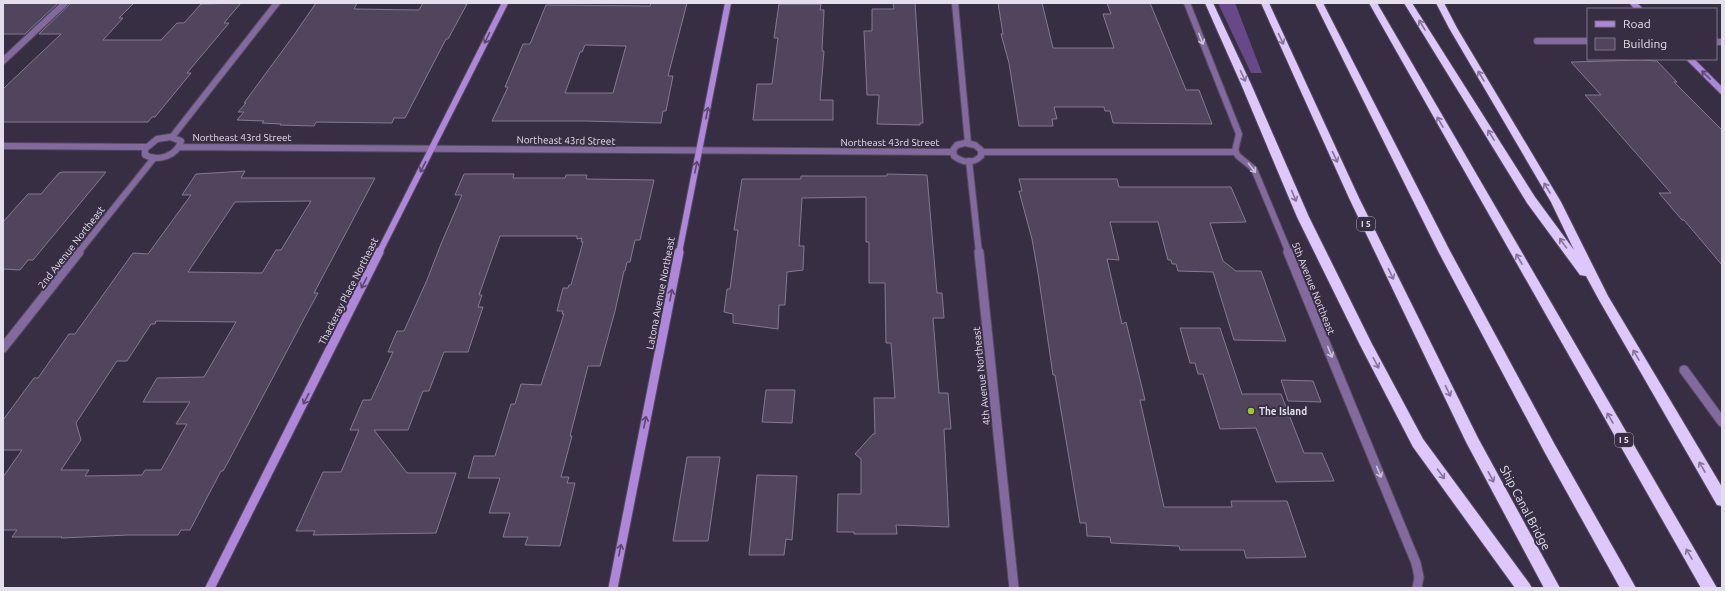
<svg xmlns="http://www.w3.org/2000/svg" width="1725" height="591" font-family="Ubuntu,sans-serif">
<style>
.green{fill:#674888}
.building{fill:#50455d;stroke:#847992;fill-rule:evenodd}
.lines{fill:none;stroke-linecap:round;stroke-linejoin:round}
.street-far1-casing{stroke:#544a5f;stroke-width:8}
.street-casing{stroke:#544a5f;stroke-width:11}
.secondary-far1-casing{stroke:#544a5f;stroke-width:8}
.secondary-casing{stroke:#544a5f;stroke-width:11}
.highway-casing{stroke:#544a5f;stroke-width:2}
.street-far1{stroke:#826a9e;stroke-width:6}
.street{stroke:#826a9e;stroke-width:9}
.secondary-far1{stroke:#ae86da;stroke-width:6}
.secondary{stroke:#ae86da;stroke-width:9}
.highway{fill:#dec7fa;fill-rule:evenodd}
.oneway{stroke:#837396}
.oneway2{stroke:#5b4871}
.oneway3{stroke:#ccc1d8}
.poi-dot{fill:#9dca30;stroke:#382e44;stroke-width:1.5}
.labels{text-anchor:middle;stroke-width:4;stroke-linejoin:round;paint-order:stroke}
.shield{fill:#382e44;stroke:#b0a9ba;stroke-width:1}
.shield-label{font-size:9px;font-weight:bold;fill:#e4deec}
.street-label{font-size:10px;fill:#e4deec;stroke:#382e44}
.poi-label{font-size:10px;font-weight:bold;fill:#e4deec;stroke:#382e44;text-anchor:start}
.near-street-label{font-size:12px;fill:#e4deec;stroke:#382e44}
</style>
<rect width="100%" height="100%" fill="#382e44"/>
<path class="green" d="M1218,3H1235L1262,73H1251Z"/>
<path class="building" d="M3,3H58L25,34H3Z
M70,3H134L119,18H123L103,40H161L177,23H184L201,4L241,3L224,23H229L187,73H191L155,117H152L148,122H3V89L61,34H39L68,6Z
M316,3H357L354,9L419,10L423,3H465V4H467L448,39H446L405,118H394L392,123L316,122L314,126L280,125L281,124L262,123L264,121L237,120L244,112H238L246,103H244L294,35Z
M651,3H687L668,76H673L666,111H663L661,123L585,121H492L508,87H505L523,44H530L546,5L650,6ZM585,45L626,46L613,93H565L580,52H582Z
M893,3H915L923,123H920V125L877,124L879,95H867L864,31H872V9H894Z
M998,3H1042L1053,48H1114L1103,14H1111L1107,3H1150L1186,90H1199L1212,124L1113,123L1110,111H1105L1104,107H1054L1057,119H1052L1053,126H1019L1009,63L1001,34H1003Z
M779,4H821L820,10H824L822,51H824L820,100H833V120H753L757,84H772L778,38H774Z
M1641,60L1657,61L1677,82H1674L1722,130V265L1684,220H1682L1659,193H1671L1585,95H1601L1571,62Z
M245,171L241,178H375L314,293H318L306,315L227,464L223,471H221L190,530H181L178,535H128L61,538L62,537H12L17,530H3V477L22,450H3V420L34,378H38L69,334H75L133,253L148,254L191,195H182L196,174ZM311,201L281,250H276L262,273L188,272L235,202ZM156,321L236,322L204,377L157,378L143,402H190L176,424H187L161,470H145L142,475L85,476L89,470H61L81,440L76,423L117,361H127L151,324H155Z
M63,172H106L33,260H28L20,270L3,269V222L28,194H41L59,173Z
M464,174H514L513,178H565L566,175H587L586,179L654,180L640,240H635L630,262H627L625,271H624L615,311L600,366H588L570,436H572L561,477H569L567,483H575L560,546L525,545L528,537H503L510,513H489L500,478H468L474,456H495L511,404H515L521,384L541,385L564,314H562L563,311H557L563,288H568L569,285H571L583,242H581L582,238L577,239V236H500L479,295H482L478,307H483L468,352H444L429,391H423L408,430H374L407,473H456L436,533L313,535L315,531H296L323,472H341L359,430H350L363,400H371L393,352H388L397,331H404L427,280L441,244L462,195H455Z
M887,174L927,175L937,293H942L944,318H933L939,393H948L951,429H944L949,527L896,525L897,534H854V532H837L838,494H861V459L855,454L873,434H875L874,398H895L891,343H886L885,283H869V242H866V197L802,198L799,246H804L803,270L787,272L785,305H779L778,329L733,323V314L724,312L727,289H730L738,230H734L742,179H801V176H887Z
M1019,179H1117L1119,187H1231L1246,222L1210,223L1223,261L1236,271H1261L1286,341L1234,340L1213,272L1178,271L1176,264H1172L1171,260H1168L1158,222H1110L1119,260L1107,259L1122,324L1126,322L1145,400H1140L1164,507H1232L1231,501H1287L1306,557L1246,558L1244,550H1180L1179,546L1111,543L1110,537L1087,536L1086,523H1080L1055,375H1053L1038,273L1032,239L1019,191H1022Z
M1180,328H1220L1242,394H1281L1304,453H1322L1334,481L1276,482L1256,428L1220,429L1203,374H1198L1195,363H1190Z
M1281,380L1313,381L1321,402L1288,401Z
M766,390H795L792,423L762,422Z
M687,457H720L708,541H673Z
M757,475L797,476L792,540L786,539L784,555H749Z"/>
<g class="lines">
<defs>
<path id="street-far1" d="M955,3L968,143
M1187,3L1239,134L1235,151L1238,156L1254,169L1289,253
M1537,41H1588
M1716,42H1722
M3,61L65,3
M170,137L181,141C177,156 158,162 145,155V149L157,139Z
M172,137L277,3
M965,143L975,145L981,150V156C973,164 963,163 954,156L953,150L957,145Z
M3,146L146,147
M179,147L953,152
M982,152H1236
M969,161L979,253
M78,253L154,158"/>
<path id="street" d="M979,252L1014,588
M1288,252L1416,563L1419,577L1417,588
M3,348L79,252
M1684,370L1722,422"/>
<path id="secondary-far1" d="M1633,3L1639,9
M1690,59L1722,91
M379,253L505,3
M679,253L728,3"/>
<path id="secondary" d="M210,588L379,252
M613,588L679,252"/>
<path id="highway" d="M1205,3H1213L1251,84L1309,217L1372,344L1423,439L1529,583L1532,588H1515L1413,447L1360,345L1297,217L1241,84Z
M1261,3H1269L1359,198L1478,438L1560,588H1544L1466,442L1349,198Z
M1315,3H1323L1450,251L1555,445L1636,588H1620L1545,453L1438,251Z
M1369,3H1377L1717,588H1701Z
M1404,3H1412L1535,197L1574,250L1551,202L1449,28L1436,3H1444L1457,28L1561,202L1608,296L1722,487V506L1717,505L1599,300L1586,276L1580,275L1527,203Z"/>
</defs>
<use href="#street-far1" class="street-far1-casing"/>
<use href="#street" class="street-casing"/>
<use href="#secondary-far1" class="secondary-far1-casing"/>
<use href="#secondary" class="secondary-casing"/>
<use href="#highway" class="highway-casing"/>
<use href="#street-far1" class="street-far1"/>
<use href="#street" class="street"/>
<use href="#secondary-far1" class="secondary-far1"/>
<use href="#secondary" class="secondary"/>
<use href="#highway" class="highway"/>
</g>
<defs><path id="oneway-shaft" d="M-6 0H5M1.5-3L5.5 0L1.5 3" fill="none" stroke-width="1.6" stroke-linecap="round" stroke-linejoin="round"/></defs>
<g class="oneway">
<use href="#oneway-shaft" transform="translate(1422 25) rotate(-122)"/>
<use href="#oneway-shaft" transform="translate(1281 39) rotate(65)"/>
<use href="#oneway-shaft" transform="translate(1243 76) rotate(65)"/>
<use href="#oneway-shaft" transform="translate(1481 76) rotate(-121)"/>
<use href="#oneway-shaft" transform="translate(1440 122) rotate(-120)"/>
<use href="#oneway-shaft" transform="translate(1491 135) rotate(-122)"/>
<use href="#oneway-shaft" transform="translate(1335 157) rotate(65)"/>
<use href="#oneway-shaft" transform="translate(1547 188) rotate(-121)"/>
<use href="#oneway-shaft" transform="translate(1294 196) rotate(67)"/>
<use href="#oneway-shaft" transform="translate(1563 243) rotate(-126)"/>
<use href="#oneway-shaft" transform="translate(1519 259) rotate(-120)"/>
<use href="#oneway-shaft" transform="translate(1391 274) rotate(64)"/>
<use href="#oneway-shaft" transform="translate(1636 355) rotate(-120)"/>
<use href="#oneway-shaft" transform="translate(1376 363) rotate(62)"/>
<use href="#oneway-shaft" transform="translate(1448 391) rotate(64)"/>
<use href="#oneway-shaft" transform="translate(1610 418) rotate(-120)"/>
<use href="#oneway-shaft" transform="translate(1702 467) rotate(-120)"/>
<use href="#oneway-shaft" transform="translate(1441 474) rotate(54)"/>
<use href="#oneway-shaft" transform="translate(1491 477) rotate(62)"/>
<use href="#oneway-shaft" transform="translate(1689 554) rotate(-120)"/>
</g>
<g class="oneway2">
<use href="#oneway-shaft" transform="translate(487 38) rotate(116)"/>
<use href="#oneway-shaft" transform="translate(1706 75) rotate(-135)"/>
<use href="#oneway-shaft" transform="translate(707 113) rotate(-79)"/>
<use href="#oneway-shaft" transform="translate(423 167) rotate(117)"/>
<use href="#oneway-shaft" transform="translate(696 167) rotate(-79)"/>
<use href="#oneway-shaft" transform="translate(364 283) rotate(117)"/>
<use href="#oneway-shaft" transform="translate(671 295) rotate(-79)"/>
<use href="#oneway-shaft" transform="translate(306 399) rotate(117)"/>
<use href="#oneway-shaft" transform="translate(645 422) rotate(-79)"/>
<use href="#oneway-shaft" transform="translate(620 550) rotate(-79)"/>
</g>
<g class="oneway3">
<use href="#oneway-shaft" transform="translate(1201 39) rotate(68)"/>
<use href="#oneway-shaft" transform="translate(1252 168) rotate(52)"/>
<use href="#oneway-shaft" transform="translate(1330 352) rotate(68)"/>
<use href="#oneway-shaft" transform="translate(1379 472) rotate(68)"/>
</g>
<circle class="poi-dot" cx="1251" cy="411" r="4"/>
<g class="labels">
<g class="shield">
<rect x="1357" y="217" width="18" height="14" rx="3"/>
<rect x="1615" y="433" width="18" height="14" rx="3"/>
</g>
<g class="shield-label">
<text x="1366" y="227">I 5</text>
<text x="1624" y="443">I 5</text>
</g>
<g class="street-label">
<text x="242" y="141">Northeast 43rd Street</text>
<text transform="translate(566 140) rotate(1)" y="4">Northeast 43rd Street</text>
<text x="890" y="146">Northeast 43rd Street</text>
<text transform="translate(71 247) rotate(-52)" y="4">2nd Avenue Northeast</text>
<text transform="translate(1314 288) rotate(68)" y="4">5th Avenue Northeast</text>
<text transform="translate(348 291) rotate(-63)" y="4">Thackeray Place Northeast</text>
<text transform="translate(660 293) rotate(-79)" y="4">Latona Avenue Northeast</text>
<text transform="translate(981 376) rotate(-96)" y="4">4th Avenue Northeast</text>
</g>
<g class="poi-label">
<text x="1259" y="415">The Island</text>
</g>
<g class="near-street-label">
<text transform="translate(1525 508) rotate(62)" y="4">Ship Canal Bridge</text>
</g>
</g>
<rect width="1725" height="591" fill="none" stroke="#e4deec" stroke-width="8"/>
<rect x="1587" y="8" width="130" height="52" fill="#382e44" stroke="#7d7487"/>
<rect x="1595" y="21" width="20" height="6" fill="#ae86da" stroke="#7d7487"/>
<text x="1623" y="28" font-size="12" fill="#e4deec">Road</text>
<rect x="1595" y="38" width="20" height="12" fill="#50455d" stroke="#7d7487"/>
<text x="1623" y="48" font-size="12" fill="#e4deec">Building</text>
</svg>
